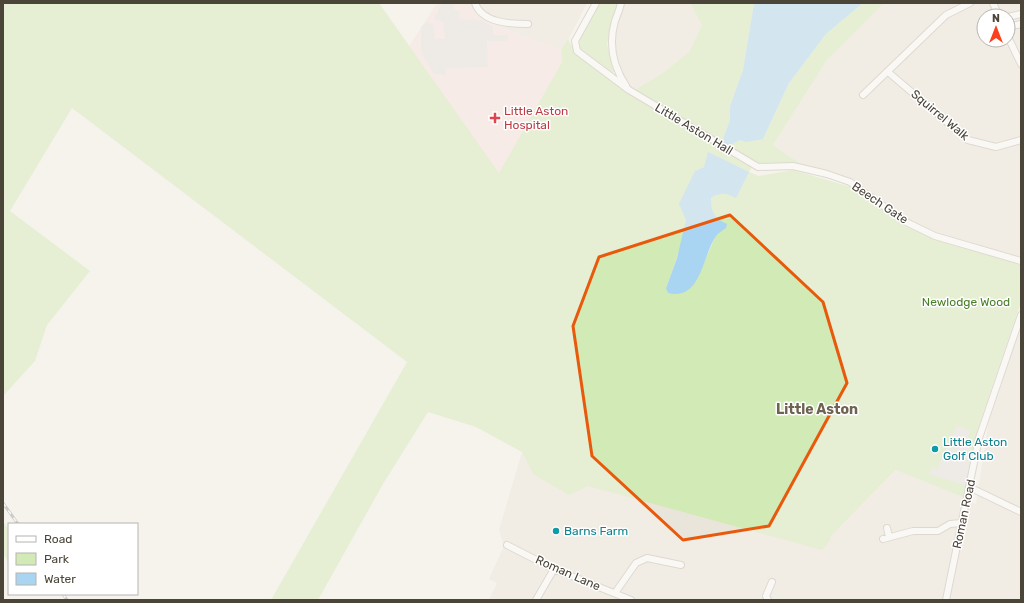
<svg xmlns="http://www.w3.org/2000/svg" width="1024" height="603" font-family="Rubik,sans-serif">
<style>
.residential{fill:#eae5da;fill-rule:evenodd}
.medical{fill:#f6e3e0}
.green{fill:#d2eab5;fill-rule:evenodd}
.parking{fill:#e5e3e0}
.water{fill:#a9d4f2}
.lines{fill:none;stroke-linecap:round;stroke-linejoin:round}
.street-casing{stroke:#c2bbae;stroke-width:8}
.street{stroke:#fff;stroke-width:6}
.rail-casing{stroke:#9a9a9a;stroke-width:3}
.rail{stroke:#fff;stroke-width:1.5;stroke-dasharray:4.5;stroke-linecap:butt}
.marked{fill:none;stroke:#e8590c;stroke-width:3;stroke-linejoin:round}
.health-dot{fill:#e0444e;stroke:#fff;stroke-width:1.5}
.culture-dot{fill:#0f9aa8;stroke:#fff;stroke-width:1.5}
.labels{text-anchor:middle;stroke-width:3;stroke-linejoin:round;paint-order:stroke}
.health-label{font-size:12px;fill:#be3a42;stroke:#fff;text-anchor:start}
.street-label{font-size:12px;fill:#4b4439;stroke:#fff}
.park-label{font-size:12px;fill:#4a7f2a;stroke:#fff}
.culture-label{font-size:12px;fill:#0d838f;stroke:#fff;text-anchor:start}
.quarter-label{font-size:14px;font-weight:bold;fill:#6e6250;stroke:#fff}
</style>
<rect width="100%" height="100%" fill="#f6f3ec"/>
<path class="residential" d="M470,3H587L566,44L561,50L499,27L473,12Z
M624,3H690L702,25L689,52L663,73L633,91L619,72L613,38Z
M884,3H1021V257L939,234L905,219L853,179L802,165L773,145L827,60ZM984,16H1008V40H984Z
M1021,327V600H489L497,583L489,579L504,546L499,530L522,452L830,537L897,470L957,494L976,504L988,426Z"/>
<path class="medical" d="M437,3H470L473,12L499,27L561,50L562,62L499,174L409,46Z"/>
<path class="green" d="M3,3H379L499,173L562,62L561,50L568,39L575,52L609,79L752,167L749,172L759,176L793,170L851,187L905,226L936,240L1021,265V302L978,428L963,497L896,470L830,537L831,539L822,550L588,486L569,495L533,474L522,452L476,427L428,412L383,484L318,600H271L407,362L72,108L10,211L90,271L47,325L35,361L3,396ZM704,167L729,194L720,193L711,198C711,213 712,217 726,224L716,235L700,272L666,288C674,266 683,243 686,220C689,202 688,189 695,171Z
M599,3H619L612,24L607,44L614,71L613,73L580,49L579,40Z
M690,3H754L743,70L730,106V120L721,144L633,91L663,73L689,52L702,25Z
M863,3H884L827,60L773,145L802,165H759L727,147L740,140L763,139L789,83L826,34Z
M3,521L9,530V564L3,553Z"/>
<path class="parking" d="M442,3H454V9L460,12L459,23L460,19L482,20L493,27V35H509L507,41H487L488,67L446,68V76L433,73L421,52V27L427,22L433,24L435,39H445L443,22L434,19Z
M957,425L970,431L964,446L970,448L968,460L973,461L965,485L929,474L932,467L937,469Z"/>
<path class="water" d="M754,3H863L826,34L789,83L763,139L746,142L740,140L727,147L721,144L730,120V106L743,70Z
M708,152L749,172L736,198C726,193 721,192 711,198C711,212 714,218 727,224L726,228C722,231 718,233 716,236C702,257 701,301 668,293L666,288L677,258L686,220L679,204L695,171L704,167Z"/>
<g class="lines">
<defs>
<path id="street" d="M475,3C482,23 510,24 528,24
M596,3L575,41L577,51L629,90L758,167L793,166L827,174L850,182L904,221L935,236L1021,261
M621,3C620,9 617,15 615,21C608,45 613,66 626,86
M993,3L999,16
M1008,17L1021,14
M1008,27L1021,24
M1008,37L1021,64
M888,72L968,140L996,147L1021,140
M863,95L946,15L970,3
M969,487L1021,512
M887,528L889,537
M883,539L913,531H938L950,524L962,523
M507,545L554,569L631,600
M615,593L636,563L647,558L681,565
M536,600L554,569
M768,600L766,596L772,582
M946,600L979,438L1021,315"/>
</defs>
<use href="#street" class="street-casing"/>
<use href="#street" class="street"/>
<defs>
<path id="rail" d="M3,503L18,524
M63,594L67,600"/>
</defs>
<use href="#rail" class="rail-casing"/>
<use href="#rail" class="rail"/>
</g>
<path d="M0 0H1024V603H0ZM730,215L823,302L847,383L769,526L683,540L592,456L573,326L599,257Z" fill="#f6f3ec" fill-opacity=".55" fill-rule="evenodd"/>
<path class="marked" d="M730,215L823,302L847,383L769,526L683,540L592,456L573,326L599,257Z"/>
<path class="health-dot" d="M493 112h4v4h4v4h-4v4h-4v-4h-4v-4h4z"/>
<g class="culture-dot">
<circle cx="935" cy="449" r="4"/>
<circle cx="556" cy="531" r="4"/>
</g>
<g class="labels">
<g class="health-label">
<text x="504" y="115">Little Aston<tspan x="504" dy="14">Hospital</tspan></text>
</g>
<g class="street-label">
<text transform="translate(940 115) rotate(40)" y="4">Squirrel Walk</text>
<text transform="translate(694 129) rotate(31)" y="4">Little Aston Hall</text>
<text transform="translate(880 203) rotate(34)" y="4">Beech Gate</text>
<text transform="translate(964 514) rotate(-78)" y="4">Roman Road</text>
<text transform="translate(568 573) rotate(24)" y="4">Roman Lane</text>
</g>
<g class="park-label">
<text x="966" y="306">Newlodge Wood</text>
</g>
<g class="culture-label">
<text x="943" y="446">Little Aston<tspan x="943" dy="14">Golf Club</tspan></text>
<text x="564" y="535">Barns Farm</text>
</g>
<g class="quarter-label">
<text x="817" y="414">Little Aston</text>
</g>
</g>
<rect width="1024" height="603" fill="none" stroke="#4b4439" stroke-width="8"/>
<rect x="8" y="523" width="130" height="72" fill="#ffffff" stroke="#b7b4b0"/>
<rect x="16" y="536" width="20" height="6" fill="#ffffff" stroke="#b7b4b0"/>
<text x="44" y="543" font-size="12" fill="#4b4439">Road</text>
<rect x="16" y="553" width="20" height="12" fill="#d2eab5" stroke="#b7b4b0"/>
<text x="44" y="563" font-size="12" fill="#4b4439">Park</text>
<rect x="16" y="573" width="20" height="12" fill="#a9d4f2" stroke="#b7b4b0"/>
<text x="44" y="583" font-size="12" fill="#4b4439">Water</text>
<g transform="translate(996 28)"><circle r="19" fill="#ffffff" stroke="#b7b4b0"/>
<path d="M0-3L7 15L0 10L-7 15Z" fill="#fc3f1d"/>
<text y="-6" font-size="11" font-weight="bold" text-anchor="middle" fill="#4b4439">N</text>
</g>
</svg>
